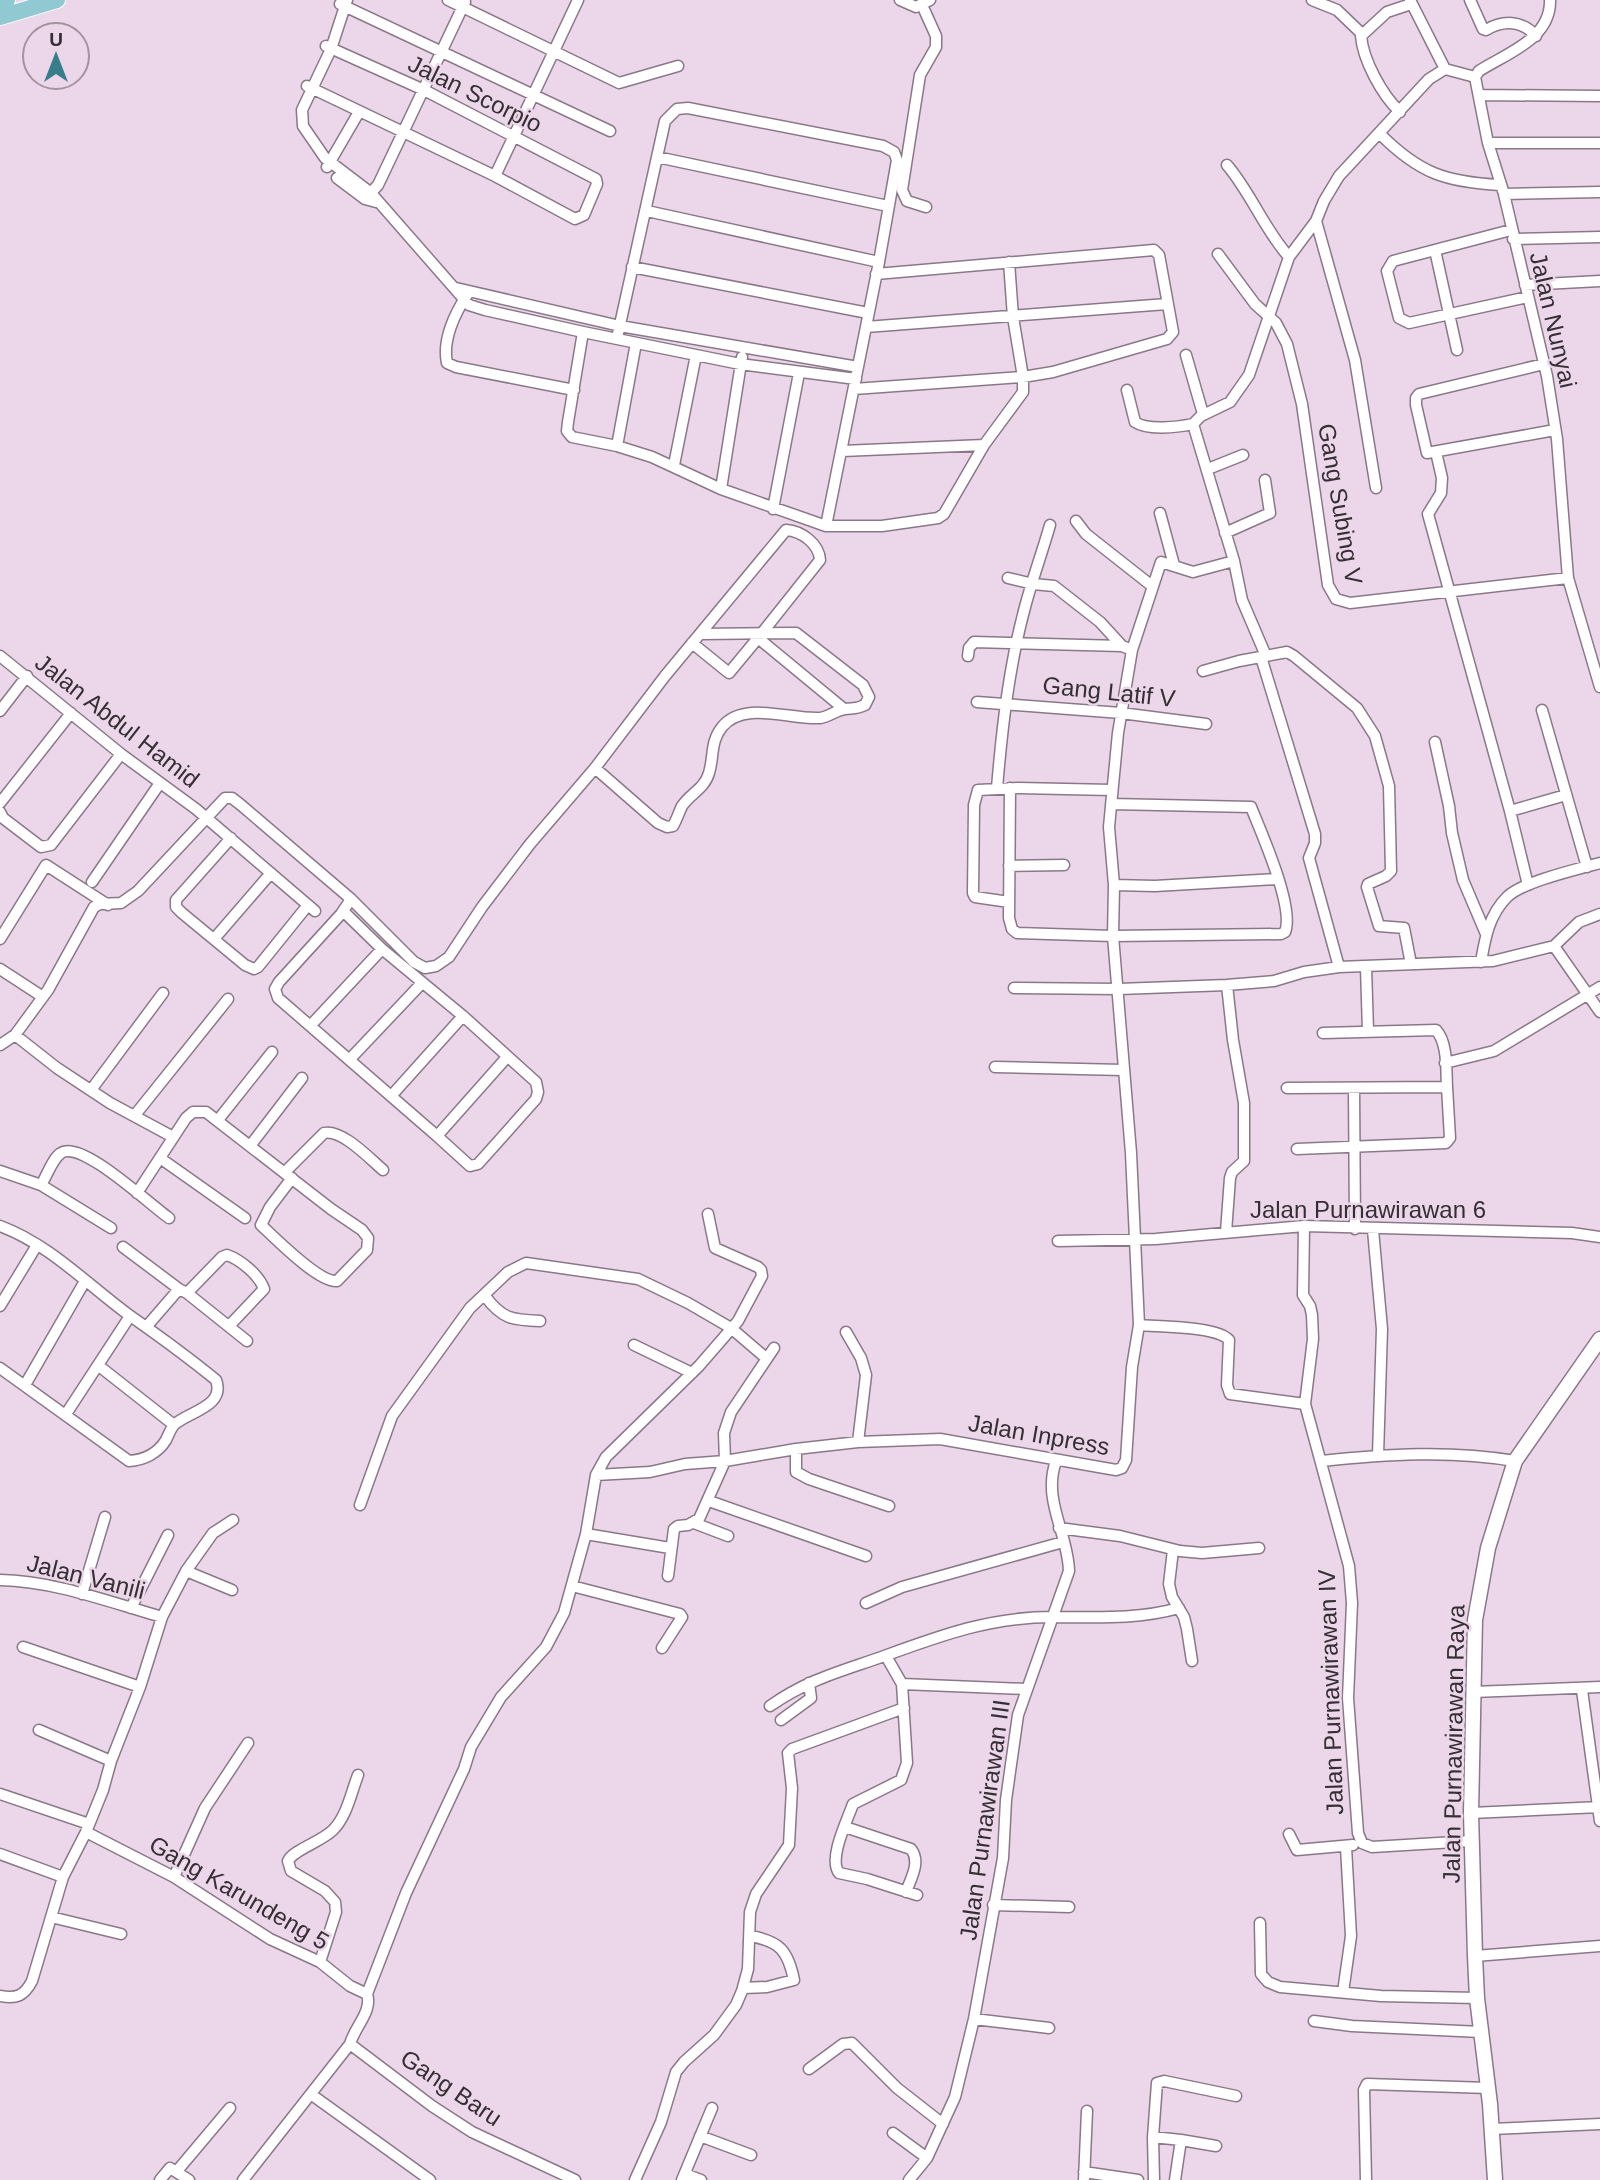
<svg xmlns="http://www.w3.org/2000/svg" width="1600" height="2180" font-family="Arial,sans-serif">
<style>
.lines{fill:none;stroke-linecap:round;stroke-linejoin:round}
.street-casing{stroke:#8a7888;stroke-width:13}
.secondary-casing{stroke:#8a7888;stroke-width:17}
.primary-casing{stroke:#fff;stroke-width:18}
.street{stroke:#fff;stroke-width:10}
.secondary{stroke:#fff;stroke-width:14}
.primary{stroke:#90c9d2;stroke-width:16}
.labels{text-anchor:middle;stroke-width:5;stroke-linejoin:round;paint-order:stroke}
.street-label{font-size:24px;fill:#362e35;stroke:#ebd7e9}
</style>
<rect width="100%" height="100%" fill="#ebd7e9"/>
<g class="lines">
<defs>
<path id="street" d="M347,0L331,49L302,110L303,126L325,158L371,193L469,305L485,310L583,332L740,364L856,379
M448,0L619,83L678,66
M900,0L916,7L930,0
M1312,0L1337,10L1361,33
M1410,0L1445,69
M1470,0L1483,29L1486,30C1503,20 1522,20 1536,36
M1550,0C1551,39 1507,53 1479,71L1475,77L1488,143L1504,194L1547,376L1557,439L1568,578L1600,687
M340,4L610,131
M922,5L936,36V47L920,75L902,190L907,201L926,207
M1445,69L1475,77
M307,86L495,176L575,219L584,215L597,184L596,179L424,90L326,46
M1479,95L1600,96
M1400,112C1382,95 1363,60 1361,36L1387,12L1411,4
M1380,134C1419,173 1445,182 1500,185
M1488,143H1600
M657,157L888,206
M1227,165C1251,193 1264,229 1289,257
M327,167L359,112
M495,176L578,0
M337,178L365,199L376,202
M1504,194L1600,192
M367,197L378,185L465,2
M647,211L879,262
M1316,221L1355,360L1376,488
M1511,230L1393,261L1387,271L1399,318L1409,323L1528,297
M1513,239L1600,237
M1435,250L1457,350
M1218,254L1255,304L1276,323L1287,344L1302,404L1328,585L1336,599L1350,603L1568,578
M632,267L868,313
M1525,285L1600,281
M456,288L620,326L858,367
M467,295C455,313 442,340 447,363L456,367L574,390
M866,327L1167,304
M583,332L568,422L567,431L572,437L617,446L652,457L721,489L826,526H882L938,518L944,514L984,445L1023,392V377L1013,317L1009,262
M617,338L665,121L677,109L688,108L883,146L894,152L897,160L879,262L826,526
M1186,355L1203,414
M1544,364L1419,394L1416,398V405L1427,453L1555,430
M854,389L1023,377L1053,372L1167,339L1173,332L1159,255L1154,250L876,274
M1127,390L1135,422C1148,431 1178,427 1193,424
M617,446L636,343
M842,451L984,445
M1436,452L1442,478L1441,493L1428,514L1510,811L1528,885
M674,465L696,355
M1208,469L1243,455
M721,489L742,357
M773,509L799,373
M1160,513L1174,565
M1076,521L1086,534L1152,586
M1225,533L1270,513L1265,480
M1008,578L1033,584L1054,586L1100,622L1122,646
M692,643L729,673L758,638
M0,656L121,754L196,809L315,911
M968,656L969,648L974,642L1122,646L1132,650
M1266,656L1242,600L1234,561L1193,424L1201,416L1230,402L1249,375L1289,257L1316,221L1324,201L1339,176L1429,79L1445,69
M1261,657L1315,834V843L1309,858L1339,967
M1203,671L1239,661L1287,652L1294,656L1357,708L1375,736L1389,786L1391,871L1386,876L1368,884L1367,887L1379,926L1404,928L1411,964
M977,702L1121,713L1206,724
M1542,710L1587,867
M0,711L27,676
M1435,742L1449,806L1452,833L1463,880L1486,934
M595,768L658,823L667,827L673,826C677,819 679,812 682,806C690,794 705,788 709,773C714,757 710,742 722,727C744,700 790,720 820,718C829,717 836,710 845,709C854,708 857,709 865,705L869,697L863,685L796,633L701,634
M997,788C1002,728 1009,666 1025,607C1032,580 1042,553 1050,525
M1010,788L1009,918L1012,929L1017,933L1113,936L1281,934L1285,932C1295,908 1261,832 1251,807L1111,804
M0,803L71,713
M1510,811L1566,795
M0,812L3,818L41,847L51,845L121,754
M231,838L176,900V907L182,913L245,965L254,969L258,967L308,905
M1009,866L1064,865
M92,882L160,783
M1114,885L1155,886L1278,879
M351,899L341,914L279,982L275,989L278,998L437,1136L507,1057
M1009,902L975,897L973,893L974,805L978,790L1018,788L1112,790
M343,911L382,949L463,1016L536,1082L538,1092L536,1099L478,1164L470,1166L437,1136
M0,939L46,865L108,905
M214,939L271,873
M1554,946L1600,1012
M1481,962C1485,938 1489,915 1507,897C1522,882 1578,869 1600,863
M1366,967L1368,1031
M0,969L43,997
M1014,988L1119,989L1227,985L1274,981L1304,972L1339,967L1493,961L1554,946L1579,922L1600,914
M311,1025L382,949
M15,1035L48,990L94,907L100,904L121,903L138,891L225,798H232L241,805L351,899L414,962L425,968L436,966L449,957L482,907L530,844L595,768L665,676L786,530C802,531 819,544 820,560L758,638L844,709
M0,1045L15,1035L57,1068L110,1103L173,1137
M350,1059L422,983
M1445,1063L1494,1051L1600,987
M995,1067L1123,1070
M1287,1088L1447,1087C1446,1070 1448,1043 1436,1030L1323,1033
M1354,1088L1355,1229
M91,1090L163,993
M392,1095L463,1016
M135,1115L228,999
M218,1120L272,1052
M250,1146L302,1078
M1297,1149L1446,1143L1450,1138L1447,1087
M160,1158L245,1218
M0,1171L41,1185L111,1228
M285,1172L324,1133C342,1129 369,1158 383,1170
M41,1185C47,1176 52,1159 61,1153C81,1139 150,1205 169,1218
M137,1193L186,1118L193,1112H206L331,1209L362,1230L368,1238L367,1250L337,1281C319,1283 275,1238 261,1225L270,1207L292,1178
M0,1226C49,1244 88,1285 129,1315C159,1336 188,1357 216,1380C226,1407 187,1412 174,1425C171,1428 168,1436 166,1440C158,1453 144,1460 129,1461L0,1368
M1304,1226L1303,1295L1310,1306L1312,1315L1313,1339L1305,1404L1349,1566L1352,1603L1348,1698L1358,1833L1362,1843L1372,1847L1471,1841
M1373,1230L1382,1329L1378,1455
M1226,1232L1230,1178L1232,1172L1244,1161V1103L1233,1040L1227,985
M1058,1241L1156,1239L1304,1226L1572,1233L1600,1237
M123,1247L179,1289
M187,1293L222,1257L227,1255C241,1260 259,1275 264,1289L229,1326
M485,1296C502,1319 512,1320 540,1321
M0,1306L37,1245
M1139,1325C1159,1327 1217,1326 1229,1340L1227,1385L1230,1394L1305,1404
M147,1326L179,1289L187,1293L247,1341
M846,1332L861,1358L866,1375L858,1442
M634,1345L692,1373
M99,1366L174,1425
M25,1385L85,1281
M66,1414L130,1316
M796,1449V1472L809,1479L889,1506
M1322,1461C1386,1454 1451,1450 1515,1461
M596,1475L650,1472L685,1464L725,1461L796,1449L858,1442L940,1439L1116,1470L1122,1468L1126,1460L1132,1367L1139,1325L1131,1153L1113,936L1114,885L1109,827L1118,733L1132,650L1161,562L1193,572L1234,561
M709,1501L866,1556
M360,1505L392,1416L470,1308L508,1272L526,1263L638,1279L688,1303L731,1328L766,1358
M694,1523L728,1536
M1059,1528L1120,1536L1180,1551L1202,1553L1259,1548
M586,1534L670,1548
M1173,1550L1169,1584L1172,1597L1184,1617L1187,1629L1192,1661
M186,1571L232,1590
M668,1576L674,1529L678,1526L688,1525L699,1519L725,1461L724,1433L731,1412L774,1348
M0,1580C55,1581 109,1602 162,1617
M572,1586L680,1614L682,1617L662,1648
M82,1594L105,1517
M866,1603L902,1587L1063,1542
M131,1608L168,1535
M23,1647L140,1687
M886,1656L902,1684L907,1763L901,1780L853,1804C847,1821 828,1859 839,1873L867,1879L917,1895
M902,1684L1026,1689
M1582,1690L1600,1821
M1472,1692L1600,1687
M770,1706C810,1678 843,1671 887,1655C942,1635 991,1617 1052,1617C1095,1617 1136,1620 1179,1608
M781,1720L811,1698L809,1683
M39,1730L111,1761
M0,1794L89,1824
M1471,1813L1600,1807
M845,1827L911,1849C921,1862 911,1878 906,1892
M86,1832L174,1877L270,1939L320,1962L350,1986L367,1994
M1289,1834L1297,1850L1353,1845
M0,1854L63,1877
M174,1877L205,1808L248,1743
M993,1905L1069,1907
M51,1917L121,1934
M1260,1923L1261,1974L1268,1982L1280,1987L1381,1996L1477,1998
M1475,1956L1600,1946
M320,1962L336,1912L335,1902L325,1891L291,1871L288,1861C293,1850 321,1842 333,1830C347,1816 351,1793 358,1775
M743,1988L767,1987L794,1980C788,1951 780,1941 750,1936
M1343,1992L1351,1936L1346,1847
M0,1996C17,1999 24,1996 32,1981L63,1877L86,1832L103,1790L111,1761L140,1687L162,1617L186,1571L213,1533L233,1520
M974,2019L1049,2028
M1314,2021L1352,2026L1481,2032
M350,2044L432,2106L472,2132L575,2180
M809,2069L843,2044L852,2043L897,2088L943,2124
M312,2095L430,2180
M1492,2129L1600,2124
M893,2133L927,2158
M700,2136L751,2155
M1153,2137L1181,2140
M177,2171L230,2108
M1084,2172L1138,2180
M685,2174L701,2180
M160,2180L170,2168L189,2180
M243,2180L350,2044C354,2028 373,2011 367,1994L406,1893L464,1769L471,1747L501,1697L546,1647L564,1613L586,1534L596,1475L606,1457L699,1366L738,1321L762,1276L761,1270L758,1267L715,1248L708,1214
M635,2180L661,2122L676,2072L684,2062L714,2035L736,2005L742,1991L748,1969L750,1912L756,1894L789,1845L792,1788L788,1753L792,1749L904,1708
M682,2180L712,2108
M909,2180L927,2158L955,2097L974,2019L1003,1858L1006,1800L1018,1715L1069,1571C1068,1533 1042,1500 1056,1461
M1084,2180L1087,2111
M1154,2180L1153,2137L1157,2083L1164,2081L1236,2096
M1175,2180L1181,2140L1216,2146
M1366,2180L1364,2090L1367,2084L1488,2088"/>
<path id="secondary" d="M1495,2180L1490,2104L1477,1998L1475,1956L1471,1813L1475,1620L1488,1548L1515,1461L1600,1339"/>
<path id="primary" d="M0,2L7,0
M0,17L57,0"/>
</defs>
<use href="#street" class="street-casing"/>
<use href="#secondary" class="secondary-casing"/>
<use href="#primary" class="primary-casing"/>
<use href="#street" class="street"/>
<use href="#secondary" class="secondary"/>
<use href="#primary" class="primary"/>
</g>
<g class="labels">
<g class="street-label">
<text transform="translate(475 94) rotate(26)" y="8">Jalan Scorpio</text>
<text transform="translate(1553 320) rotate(77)" y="8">Jalan Nunyai</text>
<text transform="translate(1340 504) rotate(80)" y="8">Gang Subing V</text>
<text transform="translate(1109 692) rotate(6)" y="8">Gang Latif V</text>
<text transform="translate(117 721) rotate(38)" y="8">Jalan Abdul Hamid</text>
<text x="1368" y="1218">Jalan Purnawirawan 6</text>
<text transform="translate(1039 1435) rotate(10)" y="8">Jalan Inpress</text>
<text transform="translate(86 1577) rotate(14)" y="8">Jalan Vanili</text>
<text transform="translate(1331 1692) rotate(-92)" y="8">Jalan Purnawirawan IV</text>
<text transform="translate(1454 1744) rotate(-89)" y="8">Jalan Purnawirawan Raya</text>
<text transform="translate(985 1820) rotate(-82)" y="8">Jalan Purnawirawan III</text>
<text transform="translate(239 1893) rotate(30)" y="8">Gang Karundeng 5</text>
<text transform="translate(451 2088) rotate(34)" y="8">Gang Baru</text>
</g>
</g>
<g transform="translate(56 56)"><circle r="33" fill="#ebd7e9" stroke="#a393a1" stroke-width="2"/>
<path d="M0-5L12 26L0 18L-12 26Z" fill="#387e8a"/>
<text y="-10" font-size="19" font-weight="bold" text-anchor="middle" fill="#362e35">U</text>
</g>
</svg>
